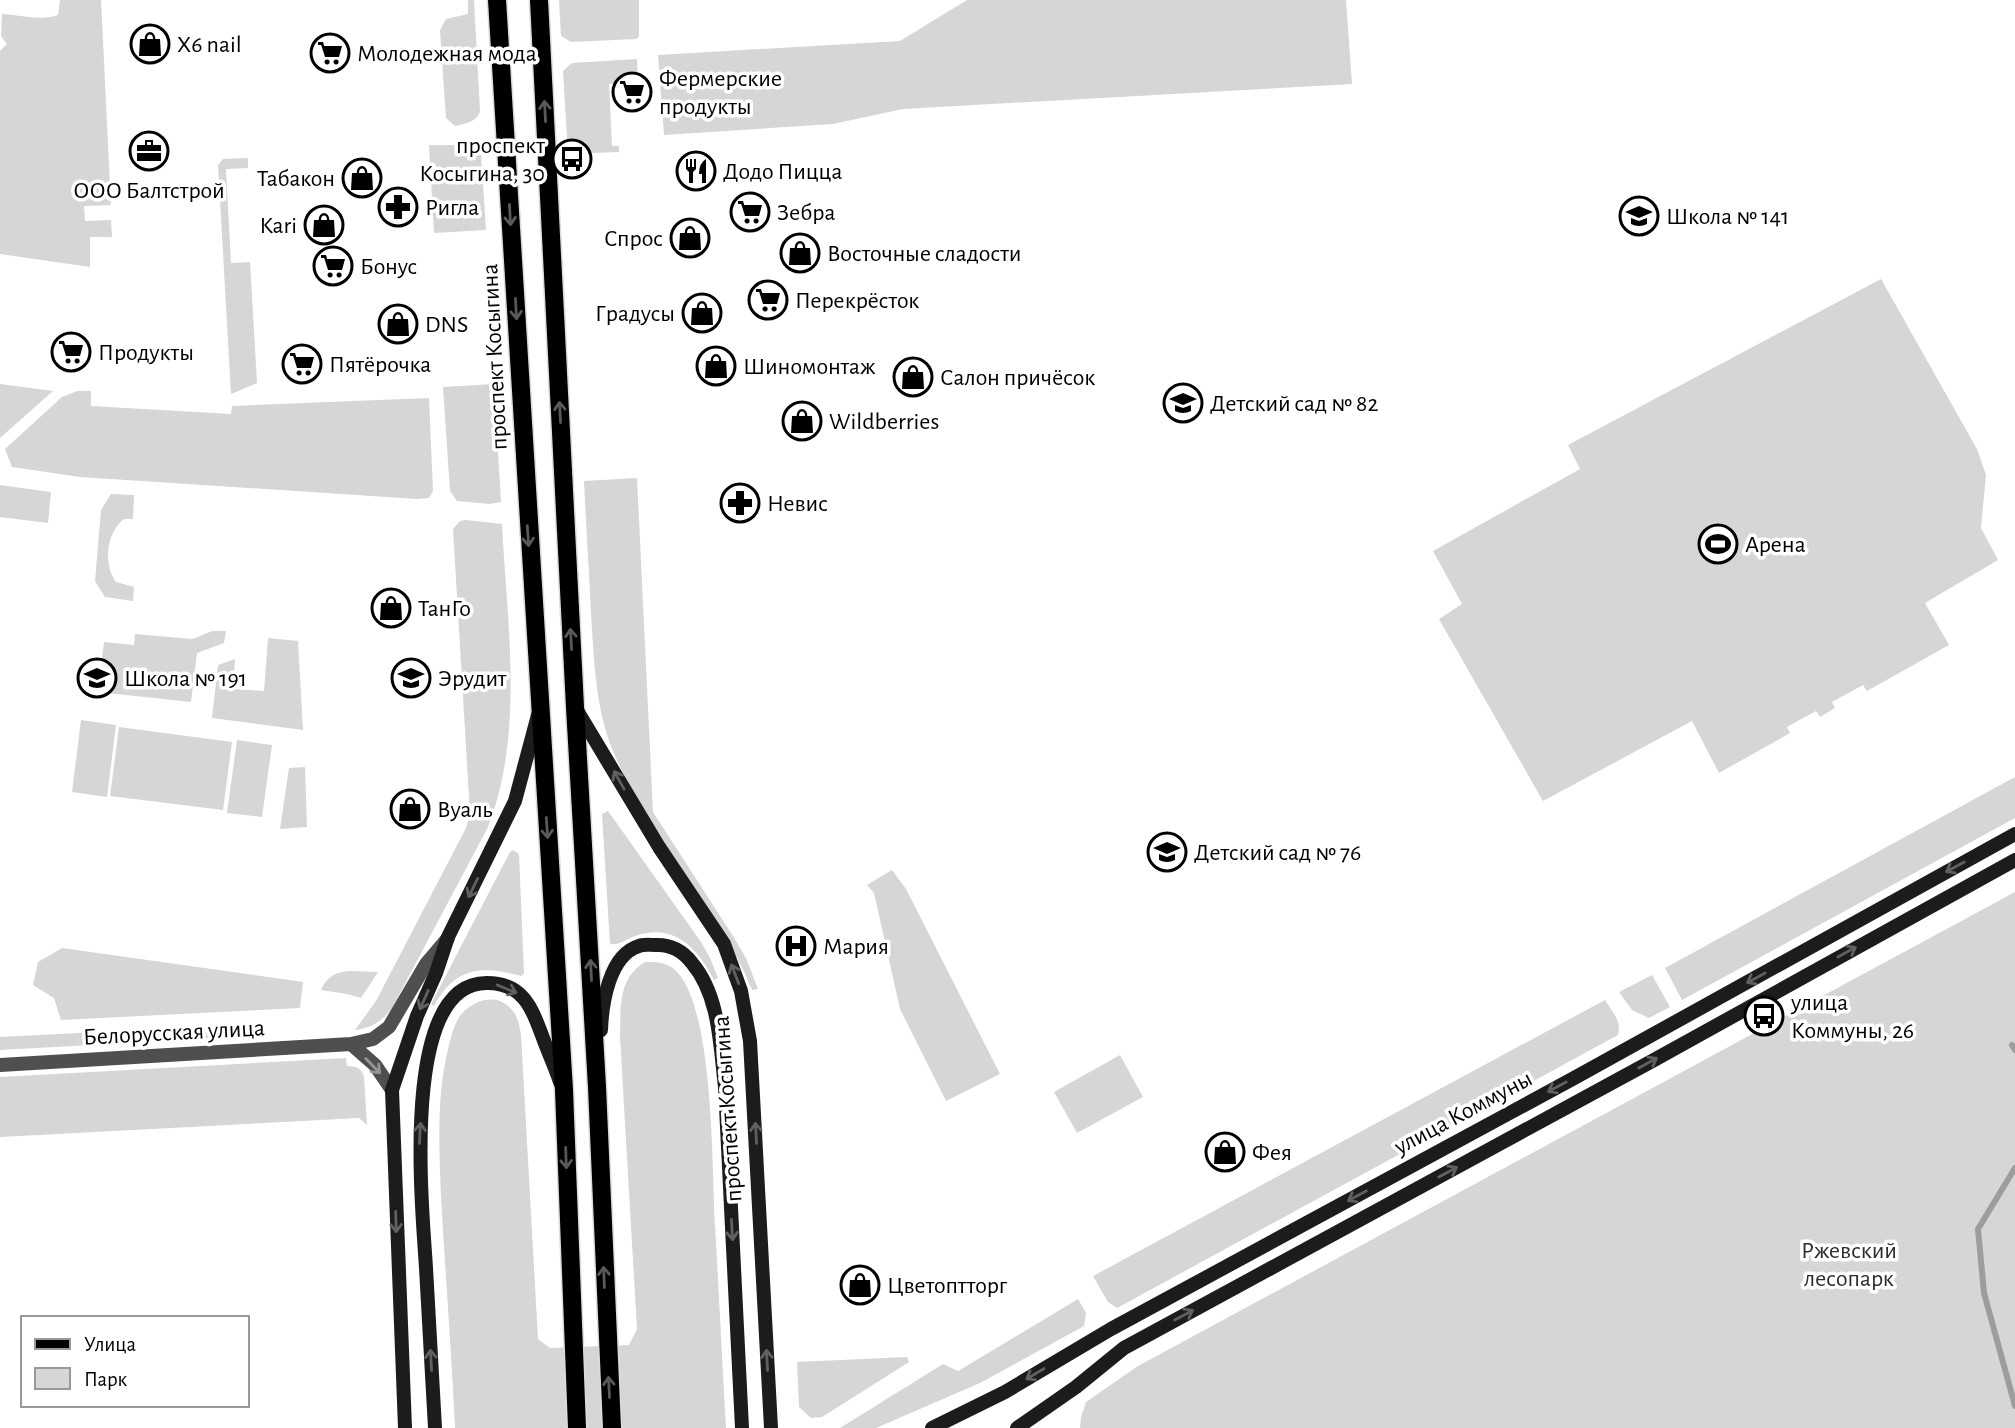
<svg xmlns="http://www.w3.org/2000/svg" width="2015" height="1428" font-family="'Alegreya Sans',sans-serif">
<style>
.green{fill:#d6d6d6}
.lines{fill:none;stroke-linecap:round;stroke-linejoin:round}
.stream{stroke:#9d9d9d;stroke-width:6}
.primary-casing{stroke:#dbdbdb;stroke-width:21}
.street{stroke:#4f4f4f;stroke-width:14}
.secondary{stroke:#1c1c1c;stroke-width:14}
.primary{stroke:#000;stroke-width:18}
.oneway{stroke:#595959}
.oneway2{stroke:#606060}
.oneway3{stroke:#959595}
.labels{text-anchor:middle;stroke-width:7;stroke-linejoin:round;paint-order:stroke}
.poi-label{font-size:24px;fill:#000;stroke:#fff;text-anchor:start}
.street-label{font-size:24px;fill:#000;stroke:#fff}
.park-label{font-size:24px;fill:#2d2d2d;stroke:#fff}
</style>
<rect width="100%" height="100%" fill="#fff"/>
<path class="green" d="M60,0H101L111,205L84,206L85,221L111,220L112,237H90V267L0,254V51L7,44L1,36L2,14C19,15 43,21 58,15Z
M468,0H474L480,111C477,122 465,124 455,126L446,118L440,30L446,19L468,14Z
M559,0H639V37L636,39L571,42L561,36Z
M967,0H1346L1352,84L903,109L833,124L664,135L658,55L900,41Z
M637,59L638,82L609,84L612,146H619V152L568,154L563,71L572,63Z
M429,145H453L481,155L486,230L434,233Z
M248,158V168L226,169L231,263L250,262L257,383L231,394L218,165L223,159Z
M1881,279L1977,449L1986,475L1981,528L1998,560L1925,603L1949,645L1867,691L1863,685L1832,702L1835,708L1820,717L1816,711L1787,727L1790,733L1719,773L1692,721L1543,801L1439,619L1462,604L1433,551L1580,469L1568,445Z
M0,384L53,391L0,438Z
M494,384L501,502L490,504L457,501L450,491L443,387Z
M77,391H91V406L231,414L232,406L429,398L433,491L429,498L417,499L80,477L12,467L5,449L62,397Z
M637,478L653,812L733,936L746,958L758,989L752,990C717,903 646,834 611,746C595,704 594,658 591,614C589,570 586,525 584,481Z
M0,485L51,492L48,523L0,517Z
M111,494L134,495L133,519H124C106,533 103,564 116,582L134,587L133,601L105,597L95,581L101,510Z
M466,520L502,524C507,624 525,735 487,829L392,1008C382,1021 372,1028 355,1030L376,1001L466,828L470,814L453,529L460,521Z
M212,631H226L224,643L197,653L191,702L98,692L104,642L134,645L135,634L193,639Z
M268,638L298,641L303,730L212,718L218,665L235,659L233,689L264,691Z
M81,720L116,725L107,797L72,792Z
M119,727L232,742L223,810L110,796Z
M237,740L272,745L262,817L227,813Z
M305,767L307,827L280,829L289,768Z
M2015,777V818L1682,1000L1665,968Z
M608,811L701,942L710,958L718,978L714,980C698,949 675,922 635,936C626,939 618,946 610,944L602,814Z
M513,850L519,854L524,974L521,976C481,965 455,967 434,1006L431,1004L510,852Z
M892,870L906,889L1000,1074L946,1101L900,1009L874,893L867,885Z
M2015,892V1428H1080L1081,1417L1086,1402L1138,1366Z
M62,948L303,982L300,1008L61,1020L54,998L33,985L38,962Z
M645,962C658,962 669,962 678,973C714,1014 712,1168 715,1225C719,1293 722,1360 726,1428H455C452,1368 448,1307 444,1247C441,1196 437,1143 441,1092C443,1072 449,1036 458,1019C469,1001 496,991 511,1009C518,1016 519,1025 521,1034L538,1339L550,1348L629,1345L637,1329L620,1037C621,1009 617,979 645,962Z
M378,972L361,998L347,994L321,990C332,965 354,972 378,972Z
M1652,975L1670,1007L1649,1018L1632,1010L1619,992Z
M1605,1000C1612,1011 1622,1021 1618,1035L1117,1308L1108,1302L1093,1276Z
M217,1026L218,1038L0,1050V1037Z
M1120,1055L1143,1097L1077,1133L1054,1092Z
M346,1058L347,1066C357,1067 361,1067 364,1077L367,1125L359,1118L0,1137V1077Z
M1078,1299L1086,1313L1084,1326L980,1383L876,1428H840L943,1364L958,1371Z
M907,1357L909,1362L822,1417L811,1418L799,1407L797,1362Z"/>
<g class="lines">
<path class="stream" d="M2012,1045L2015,1050
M2015,1168L1978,1229L1984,1293L2015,1406"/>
<defs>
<path id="primary" d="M497,0L564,1090L577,1428
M539,0L575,707L597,1087L612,1428"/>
</defs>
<use href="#primary" class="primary-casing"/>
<path class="street" d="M351,1044L375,1065L392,1090
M0,1065L351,1044L373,1039L389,1027L426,964L448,938"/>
<path class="secondary" d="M575,707L659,847L724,944L741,991L750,1041L771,1428
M601,1030C602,1004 609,955 639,946C643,944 650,945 655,945C670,944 683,951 692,963C720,996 720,1047 725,1087L742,1428
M405,1428L392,1090L417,1016L436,973L448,937L515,801L538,715
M435,1428C432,1375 429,1322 426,1268C423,1214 398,982 487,983C524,983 532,1009 543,1038C548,1052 555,1067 560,1082
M932,1428L1005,1392L1111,1329L1576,1077L2015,834
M1017,1428L1076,1387L1124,1348L1654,1060L2015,860"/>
<use href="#primary" class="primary"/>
</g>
<defs><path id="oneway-shaft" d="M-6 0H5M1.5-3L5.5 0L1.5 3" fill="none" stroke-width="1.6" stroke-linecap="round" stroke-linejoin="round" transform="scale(1.75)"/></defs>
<g class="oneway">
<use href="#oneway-shaft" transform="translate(545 111) rotate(-93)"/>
<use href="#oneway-shaft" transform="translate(510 215) rotate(87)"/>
<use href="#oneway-shaft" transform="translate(516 309) rotate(87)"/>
<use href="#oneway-shaft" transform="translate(560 412) rotate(-93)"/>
<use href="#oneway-shaft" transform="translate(528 536) rotate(86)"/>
<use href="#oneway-shaft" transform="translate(571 639) rotate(-93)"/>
<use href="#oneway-shaft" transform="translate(547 828) rotate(86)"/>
<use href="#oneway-shaft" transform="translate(591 970) rotate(-93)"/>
<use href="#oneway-shaft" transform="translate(566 1158) rotate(88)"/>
<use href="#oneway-shaft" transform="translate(604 1277) rotate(-92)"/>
<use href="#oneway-shaft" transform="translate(609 1387) rotate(-93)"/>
</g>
<g class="oneway2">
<use href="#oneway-shaft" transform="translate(619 780) rotate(-119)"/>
<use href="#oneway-shaft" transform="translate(1955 867) rotate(151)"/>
<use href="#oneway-shaft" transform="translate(473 888) rotate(116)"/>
<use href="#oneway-shaft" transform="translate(1847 952) rotate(-29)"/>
<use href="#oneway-shaft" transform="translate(735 974) rotate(-111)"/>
<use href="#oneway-shaft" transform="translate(1756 978) rotate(151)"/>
<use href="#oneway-shaft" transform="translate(507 989) rotate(22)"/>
<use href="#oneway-shaft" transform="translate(424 1000) rotate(114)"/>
<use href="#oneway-shaft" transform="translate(1648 1063) rotate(-29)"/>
<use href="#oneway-shaft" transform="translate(1557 1087) rotate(152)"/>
<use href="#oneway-shaft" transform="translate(420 1133) rotate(-87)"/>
<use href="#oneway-shaft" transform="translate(756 1133) rotate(-93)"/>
<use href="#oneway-shaft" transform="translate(1448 1172) rotate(-28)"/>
<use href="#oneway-shaft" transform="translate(1357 1196) rotate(152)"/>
<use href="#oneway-shaft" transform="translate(396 1222) rotate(88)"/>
<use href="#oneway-shaft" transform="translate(732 1230) rotate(87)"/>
<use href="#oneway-shaft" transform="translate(1184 1315) rotate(-28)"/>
<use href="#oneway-shaft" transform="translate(431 1360) rotate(-93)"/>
<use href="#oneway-shaft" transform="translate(767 1360) rotate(-93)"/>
<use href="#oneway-shaft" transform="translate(1035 1374) rotate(149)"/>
</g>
<use class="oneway3" href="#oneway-shaft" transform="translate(373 1066) rotate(46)"/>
<defs>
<symbol id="shop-ring" viewBox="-11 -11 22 22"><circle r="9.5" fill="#fff" stroke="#000" stroke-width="1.5"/><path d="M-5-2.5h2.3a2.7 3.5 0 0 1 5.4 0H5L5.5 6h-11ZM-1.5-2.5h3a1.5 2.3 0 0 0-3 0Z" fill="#000"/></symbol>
<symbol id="supermarket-ring" viewBox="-11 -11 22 22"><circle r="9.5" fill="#fff" stroke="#000" stroke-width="1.5"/><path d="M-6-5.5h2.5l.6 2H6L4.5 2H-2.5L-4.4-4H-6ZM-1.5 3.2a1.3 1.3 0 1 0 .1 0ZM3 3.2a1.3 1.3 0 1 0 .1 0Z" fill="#000"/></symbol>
<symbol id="office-ring" viewBox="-11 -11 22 22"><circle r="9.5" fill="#fff" stroke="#000" stroke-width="1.5"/><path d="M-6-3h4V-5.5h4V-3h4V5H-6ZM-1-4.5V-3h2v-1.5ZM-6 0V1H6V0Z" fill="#000"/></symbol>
<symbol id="bus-ring" viewBox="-11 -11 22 22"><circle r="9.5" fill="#fff" stroke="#000" stroke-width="1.5"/><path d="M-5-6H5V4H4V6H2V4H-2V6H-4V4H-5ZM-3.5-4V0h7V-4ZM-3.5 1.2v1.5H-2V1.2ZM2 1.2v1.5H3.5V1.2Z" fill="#000"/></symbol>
<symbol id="restaurant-ring" viewBox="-11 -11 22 22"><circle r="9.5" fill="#fff" stroke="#000" stroke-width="1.5"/><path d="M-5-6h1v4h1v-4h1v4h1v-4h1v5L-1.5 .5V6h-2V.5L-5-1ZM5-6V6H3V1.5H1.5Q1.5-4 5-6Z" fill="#000"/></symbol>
<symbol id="pharmacy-ring" viewBox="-11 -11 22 22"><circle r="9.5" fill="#fff" stroke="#000" stroke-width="1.5"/><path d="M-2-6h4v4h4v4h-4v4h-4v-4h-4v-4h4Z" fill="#000"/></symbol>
<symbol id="school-ring" viewBox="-11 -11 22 22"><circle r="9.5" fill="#fff" stroke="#000" stroke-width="1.5"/><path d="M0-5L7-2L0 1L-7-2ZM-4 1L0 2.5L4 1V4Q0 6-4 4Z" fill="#000"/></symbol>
<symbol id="stadium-ring" viewBox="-11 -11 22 22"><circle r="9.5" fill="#fff" stroke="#000" stroke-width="1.5"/><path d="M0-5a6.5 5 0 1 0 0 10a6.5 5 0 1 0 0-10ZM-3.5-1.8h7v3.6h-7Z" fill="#000"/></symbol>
<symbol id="hospital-ring" viewBox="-11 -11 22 22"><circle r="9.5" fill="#fff" stroke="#000" stroke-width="1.5"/><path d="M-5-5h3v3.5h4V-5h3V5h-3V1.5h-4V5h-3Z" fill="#000"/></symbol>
</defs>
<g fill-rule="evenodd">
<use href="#shop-ring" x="128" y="22" width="44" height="44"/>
<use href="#supermarket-ring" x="308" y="31" width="44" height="44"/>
<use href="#supermarket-ring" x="610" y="70" width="44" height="44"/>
<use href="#office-ring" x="127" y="129" width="44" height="44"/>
<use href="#bus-ring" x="550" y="137" width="44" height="44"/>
<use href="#restaurant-ring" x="674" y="149" width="44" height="44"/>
<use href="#shop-ring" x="340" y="156" width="44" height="44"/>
<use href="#pharmacy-ring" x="376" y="185" width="44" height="44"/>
<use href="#supermarket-ring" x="728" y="190" width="44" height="44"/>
<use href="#school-ring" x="1617" y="194" width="44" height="44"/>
<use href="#shop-ring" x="302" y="203" width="44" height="44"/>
<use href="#shop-ring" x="668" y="216" width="44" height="44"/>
<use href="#shop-ring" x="778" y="231" width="44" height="44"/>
<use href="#supermarket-ring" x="311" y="244" width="44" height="44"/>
<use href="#supermarket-ring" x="746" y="278" width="44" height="44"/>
<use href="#shop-ring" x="680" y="291" width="44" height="44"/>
<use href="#shop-ring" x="376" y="302" width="44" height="44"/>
<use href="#supermarket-ring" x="49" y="330" width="44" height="44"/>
<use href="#supermarket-ring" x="280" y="342" width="44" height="44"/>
<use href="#shop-ring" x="694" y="344" width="44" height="44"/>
<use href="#shop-ring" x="891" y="355" width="44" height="44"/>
<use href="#school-ring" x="1161" y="381" width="44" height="44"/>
<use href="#shop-ring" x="780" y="399" width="44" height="44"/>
<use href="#pharmacy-ring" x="718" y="481" width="44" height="44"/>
<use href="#stadium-ring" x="1696" y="522" width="44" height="44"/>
<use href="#shop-ring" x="369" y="586" width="44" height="44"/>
<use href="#school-ring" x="75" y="656" width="44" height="44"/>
<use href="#school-ring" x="389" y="656" width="44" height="44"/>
<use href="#shop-ring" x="388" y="787" width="44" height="44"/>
<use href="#school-ring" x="1145" y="830" width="44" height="44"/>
<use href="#hospital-ring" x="774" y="924" width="44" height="44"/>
<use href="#bus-ring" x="1742" y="994" width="44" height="44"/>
<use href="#shop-ring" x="1203" y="1130" width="44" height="44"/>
<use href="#shop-ring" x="838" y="1263" width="44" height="44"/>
</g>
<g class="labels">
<g class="poi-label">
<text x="177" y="52">X6 nail</text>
<text x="357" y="61">Молодежная мода</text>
<text x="659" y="86">Фермерские<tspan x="659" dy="28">продукты</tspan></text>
<text x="545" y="153" text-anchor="end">проспект<tspan x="545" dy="28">Косыгина, 30</tspan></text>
<text x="723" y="179">Додо Пицца</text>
<text x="335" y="186" text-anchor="end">Табакон</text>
<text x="149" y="198" text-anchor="middle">ООО Балтстрой</text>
<text x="425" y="215">Ригла</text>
<text x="777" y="220">Зебра</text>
<text x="1666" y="224">Школа № 141</text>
<text x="297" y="233" text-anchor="end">Kari</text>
<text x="663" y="246" text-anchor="end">Спрос</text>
<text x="827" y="261">Восточные сладости</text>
<text x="360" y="274">Бонус</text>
<text x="795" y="308">Перекрёсток</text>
<text x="675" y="321" text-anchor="end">Градусы</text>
<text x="425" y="332">DNS</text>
<text x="98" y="360">Продукты</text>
<text x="329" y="372">Пятёрочка</text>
<text x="743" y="374">Шиномонтаж</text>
<text x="940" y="385">Салон причёсок</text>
<text x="1210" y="411">Детский сад № 82</text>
<text x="829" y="429">Wildberries</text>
<text x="767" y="511">Невис</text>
<text x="1745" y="552">Арена</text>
<text x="418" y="616">ТанГо</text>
<text x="124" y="686">Школа № 191</text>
<text x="438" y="686">Эрудит</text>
<text x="437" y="817">Вуаль</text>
<text x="1194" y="860">Детский сад № 76</text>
<text x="823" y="954">Мария</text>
<text x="1791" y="1010">улица<tspan x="1791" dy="28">Коммуны, 26</tspan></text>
<text x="1252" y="1160">Фея</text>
<text x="887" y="1293">Цветоптторг</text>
</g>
<g class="street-label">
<text transform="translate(494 357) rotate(-93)" y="8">проспект Косыгина</text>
<text transform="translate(174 1032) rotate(-3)" y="8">Белорусская улица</text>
<text transform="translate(727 1109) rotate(-94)" y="8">проспект Косыгина</text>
<text transform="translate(1463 1112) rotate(-28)" y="8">улица Коммуны</text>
</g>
<g class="park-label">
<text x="1849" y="1258">Ржевский<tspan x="1849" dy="28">лесопарк</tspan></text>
</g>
</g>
<rect x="21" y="1316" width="228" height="91" fill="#ffffff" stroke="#999999" stroke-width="2"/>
<rect x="35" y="1339" width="35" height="10" fill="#000000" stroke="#999999" stroke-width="2"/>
<text x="84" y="1351" font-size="21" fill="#000000">Улица</text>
<rect x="35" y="1368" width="35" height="21" fill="#d6d6d6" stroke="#999999" stroke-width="2"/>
<text x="84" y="1386" font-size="21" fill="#000000">Парк</text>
</svg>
